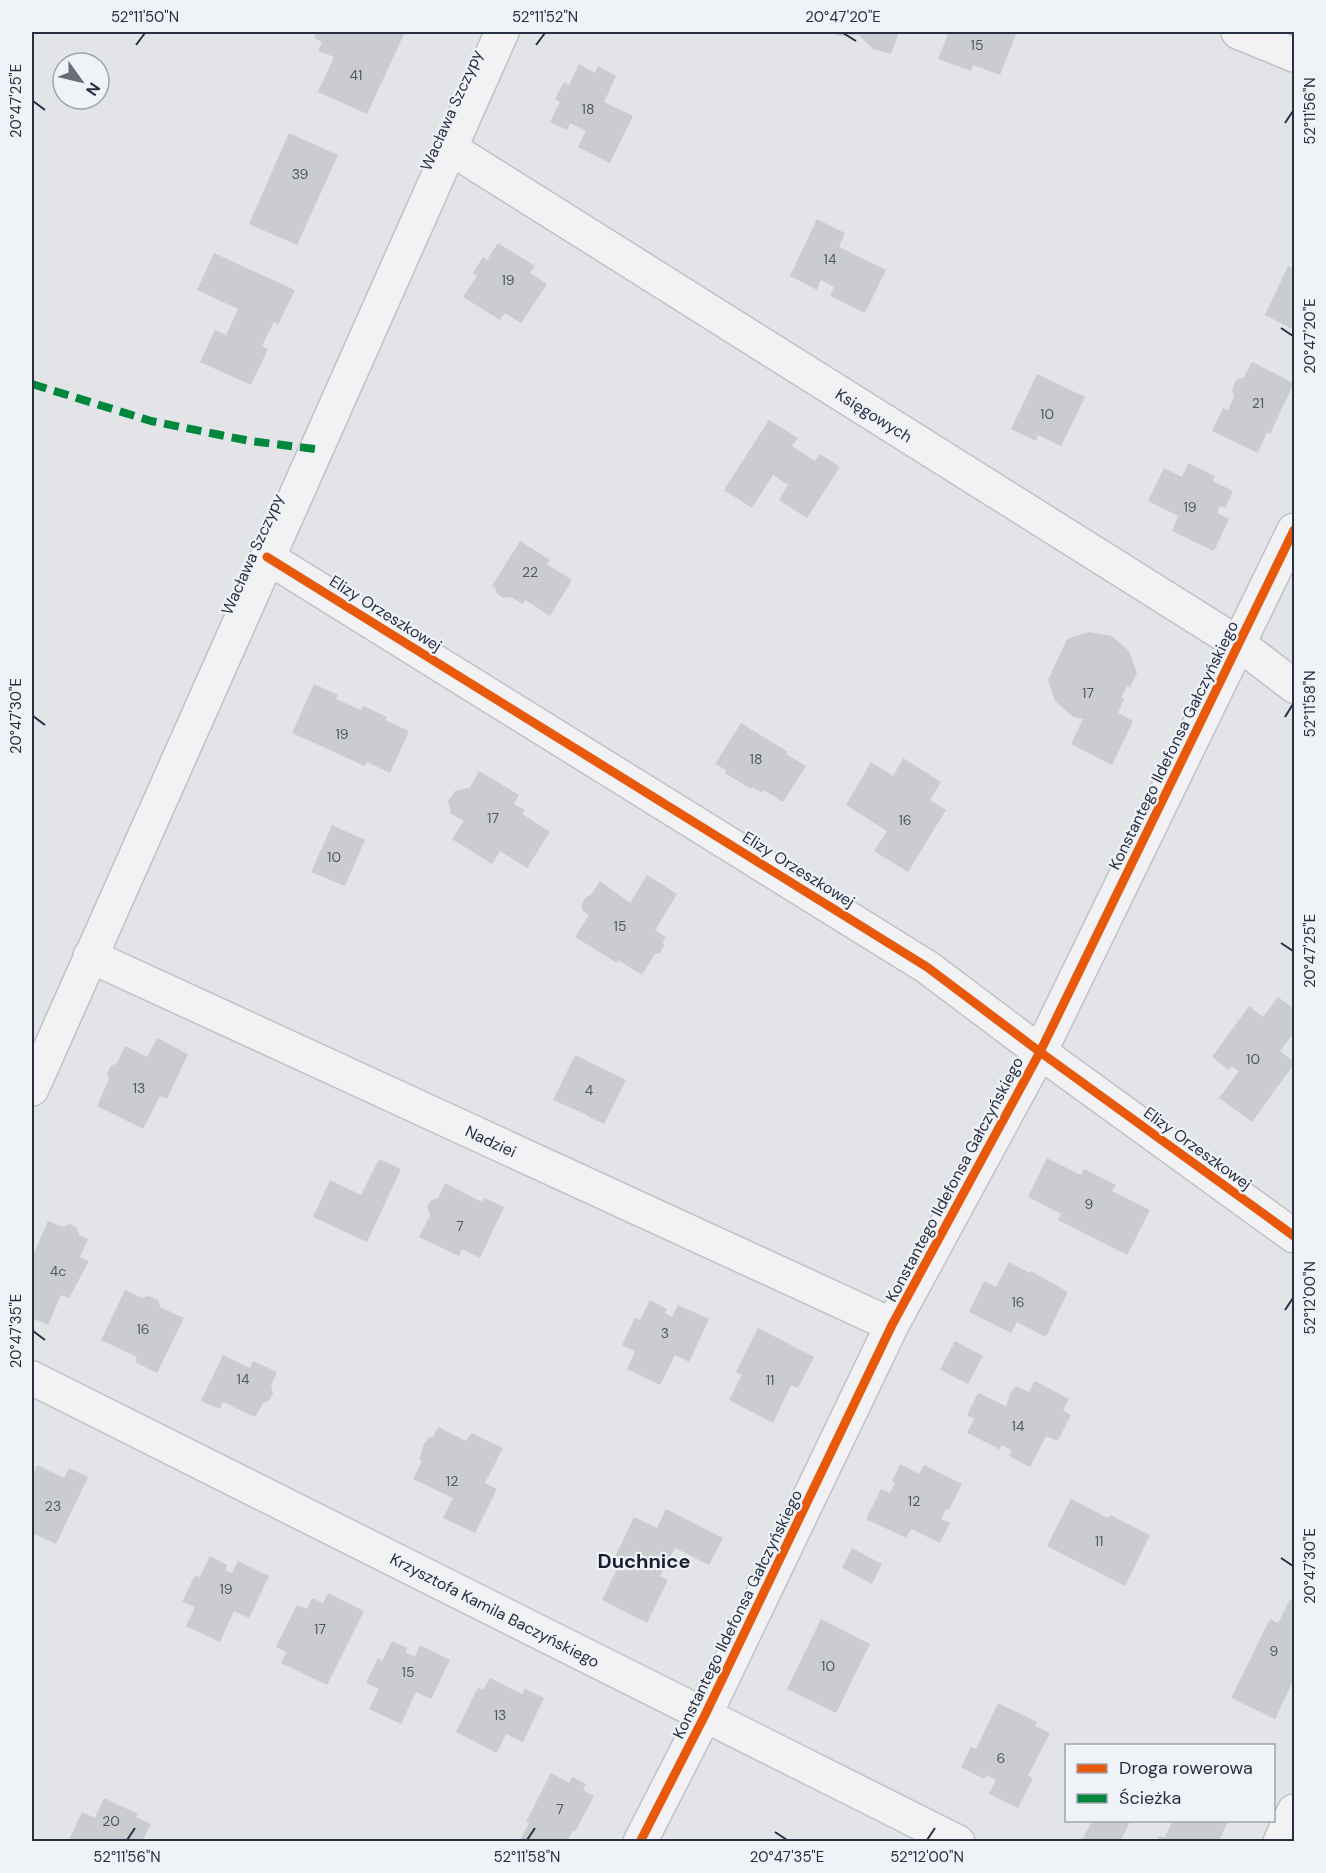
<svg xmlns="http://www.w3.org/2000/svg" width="1326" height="1873" font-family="'DM Sans',sans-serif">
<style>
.building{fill:#cacccf}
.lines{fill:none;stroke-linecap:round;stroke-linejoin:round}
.street-casing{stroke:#c0c2c5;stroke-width:36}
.street{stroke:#f2f2f4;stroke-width:33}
.quiet{stroke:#00873e;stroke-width:8;stroke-dasharray:15 8;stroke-linecap:butt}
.cycleway-casing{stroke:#eff2f7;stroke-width:13}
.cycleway{stroke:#e8590c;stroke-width:9}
.ticks{fill:none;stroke:#282f41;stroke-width:2}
.labels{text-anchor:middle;stroke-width:4.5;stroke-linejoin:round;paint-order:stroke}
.number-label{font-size:14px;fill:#515765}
.street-label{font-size:16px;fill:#282f41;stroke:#eff2f7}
.quarter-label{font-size:20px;font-weight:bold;fill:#1a2032;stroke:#eff2f7}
.neatline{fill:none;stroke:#282f41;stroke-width:2}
.ticks-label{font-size:15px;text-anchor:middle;fill:#282f41}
</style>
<rect width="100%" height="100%" fill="#e2e4e7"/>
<path class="building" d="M317,32H405L367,114L318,92L334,57L318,51L322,42L314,38Z
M832,32H899L891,54L873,49L859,35L839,36Z
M949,32H1017L1000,75L973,65L971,71L938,59Z
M579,64L595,73L598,66L616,76L604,102L633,116L610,163L578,147L586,131L570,123L567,130L550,122L560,102L555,99L564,82L569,85Z
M289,133L338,155L297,245L249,224Z
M817,219L845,233L839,247L886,270L865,313L830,296L834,287L821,280L817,290L790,276Z
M498,243L535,266L530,273L547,284L521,323L505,313L500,320L463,297L477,276L473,273L483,257L487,260Z
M214,253L295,290L278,325L274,322L262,346L268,349L251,385L200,362L215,330L226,335L238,309L197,290Z
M1288,266L1294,269V330L1265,315Z
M1252,362L1294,383L1270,434L1267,432L1258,453L1212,431L1223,408L1228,410L1234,397L1232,390L1236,380L1244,377Z
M1037,374L1085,397L1061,446L1038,435L1036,441L1011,429Z
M769,420L798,438L792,446L815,461L820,454L840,467L807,518L779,500L788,485L773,475L752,508L724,490Z
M1188,463L1215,476L1213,481L1233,491L1225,508L1220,506L1217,513L1229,519L1214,551L1172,531L1178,516L1148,501L1164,468L1182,477Z
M520,541L550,560L547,564L572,580L550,616L525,600L523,604L511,597L504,598L497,594L495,587L492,586Z
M1089,632L1112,636L1129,651L1137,673L1130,687L1127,686L1121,698L1124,699L1118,713L1133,721L1112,765L1071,744L1083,719L1073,717L1055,701L1048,680L1067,639Z
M314,684L338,695L336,699L361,710L363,706L387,717L385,720L409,731L390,773L367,762L365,766L292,733Z
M741,723L788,752L786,754L806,766L783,802L764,790L762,793L752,787L751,789L725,773L726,770L715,764Z
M903,758L941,782L930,800L946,810L908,872L874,851L887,831L846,805L871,762L893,776Z
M479,771L519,795L514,804L525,810L522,814L550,832L527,868L500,851L492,864L452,839L464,821L451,814L448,801L455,791L467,788L469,789Z
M332,825L365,840L345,886L311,872Z
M647,875L677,894L655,930L666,937L663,941L664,946L660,953L655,954L642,975L618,960L617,963L575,937L589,915L582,910V903L586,897L591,895L600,881L630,903Z
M1278,997L1294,1009V1033L1280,1051L1294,1062V1064L1252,1122L1219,1098L1239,1071L1231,1066L1229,1070L1212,1057L1249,1006L1263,1017Z
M157,1038L188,1054L167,1099L160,1096L143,1129L97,1106L109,1079L107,1073L111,1066L117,1063L125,1046L147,1057Z
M575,1055L626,1080L604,1124L587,1116V1115L553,1100Z
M1047,1158L1081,1175L1084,1169L1116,1185L1112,1191L1150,1210L1127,1255L1058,1220L1061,1214L1028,1197Z
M379,1159L401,1169L367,1242L313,1217L330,1180L361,1195Z
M445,1183L482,1202L484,1198L504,1207L480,1258L462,1249L459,1256L419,1237L430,1215L427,1207L430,1201L438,1198Z
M48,1221L63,1227L70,1224L77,1228L79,1235L88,1239L80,1257L89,1261L69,1298L61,1295L48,1325L32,1318V1258Z
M1009,1262L1030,1273L1031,1271L1068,1292L1046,1337L1017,1322L1011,1333L969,1312L984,1281L996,1287Z
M125,1290L142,1298L149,1296L158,1300L160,1307L184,1318L157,1373L135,1362L137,1357L101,1340Z
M650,1300L667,1309L665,1313L672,1317L678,1305L709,1319L689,1362L675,1355L660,1385L627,1369L635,1351L622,1345L635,1318L640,1320Z
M758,1328L814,1357L798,1388L791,1385L773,1423L729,1400L742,1375L736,1372Z
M955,1341L983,1356L968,1384L940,1370Z
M223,1355L250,1368L253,1361L277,1372L271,1386L273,1393L269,1401L263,1403L255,1417L223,1402L220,1409L201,1401Z
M1035,1381L1069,1399L1063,1410L1071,1415L1058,1441L1046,1436L1030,1467L1009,1456L1012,1451L1002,1445L998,1451L997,1448L967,1433L974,1419L967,1415L978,1393L1006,1406L1011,1392L1016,1386L1029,1392Z
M438,1427L466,1441L471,1433L503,1448L485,1483L497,1489L475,1533L443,1518L453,1498L413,1479L422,1461L420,1460V1458L424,1444L429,1437H433Z
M900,1464L919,1474L924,1465L962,1484L949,1510L946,1509L941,1519L950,1523L940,1543L911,1529L906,1538L866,1519L881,1489L890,1493L895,1483L892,1481Z
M37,1465L64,1478L69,1468L88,1477L56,1544L32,1533V1477Z
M1071,1499L1108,1518L1110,1515L1150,1535L1125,1586L1047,1546Z
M666,1509L723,1538L709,1565L675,1548L660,1576L668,1580L647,1623L602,1600L621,1560L615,1557L634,1517L657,1528Z
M852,1548L882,1564L872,1584L842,1568Z
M210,1556L227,1565L225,1570L232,1573L238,1561L269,1576L249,1618L234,1611L220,1642L186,1626L195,1607L182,1602L195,1575L200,1577Z
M328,1593L364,1611L327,1685L281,1663L286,1652L276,1647L297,1605L307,1609L312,1598L323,1603Z
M1290,1599L1294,1602V1679L1275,1719L1231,1698L1270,1619L1278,1623Z
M821,1619L870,1644L836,1713L787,1689Z
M392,1641L408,1648L405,1652L415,1657L420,1645L450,1660L431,1699L416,1692L401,1724L369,1709L379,1689L366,1683L378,1658L382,1661Z
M490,1678L522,1694L525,1689L544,1698L523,1742L506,1734L497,1753L456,1732L478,1687L483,1690Z
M998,1703L1037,1722L1035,1726L1050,1733L1028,1776L1033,1778L1018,1808L989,1794L996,1780L986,1775L984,1779L961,1767L971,1747L976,1749Z
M551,1773L569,1783L572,1777L586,1784L583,1790L594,1796L575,1832L573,1830L567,1842H519L529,1823L526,1822Z
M104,1798L138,1814L136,1817L151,1824L142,1842L69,1840L82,1812L95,1818Z
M1086,1820H1131L1120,1842H1081L1091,1823Z
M1173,1820H1229L1218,1842H1156L1159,1836L1165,1837Z"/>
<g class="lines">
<defs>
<path id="street" d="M1238,32L1294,55
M450,148L1239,644L1294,686
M267,557L927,967L1040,1052L1294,1236
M90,956L892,1325
M32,1089L502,32
M32,1378L958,1842
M640,1842L705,1715L892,1325L1040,1052L1294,530
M1280,1842L1294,1811"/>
</defs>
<use href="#street" class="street-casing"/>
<use href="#street" class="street"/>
<path class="quiet" d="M32,384L151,421L250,441L315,449"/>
<defs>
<path id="cycleway" d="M267,557L927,967L1040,1052L1294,1236
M640,1842L705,1715L892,1325L1040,1052L1294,530"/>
</defs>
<use href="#cycleway" class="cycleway-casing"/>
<use href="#cycleway" class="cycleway"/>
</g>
<path class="ticks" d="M843,33L856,41M136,45L145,33M536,45L545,33M33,101L45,110M1285,123L1293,111M1281,328L1293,336M33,716L45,725M1285,717L1293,704M1281,943L1293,951M1285,1310L1293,1298M33,1331L45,1340M1281,1558L1293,1566M775,1832L787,1840M127,1840L135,1828M527,1840L535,1828M927,1840L935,1828"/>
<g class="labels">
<g class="number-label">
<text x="977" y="50">15</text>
<text x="356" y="80">41</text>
<text x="588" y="114">18</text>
<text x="300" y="179">39</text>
<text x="830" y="264">14</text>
<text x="508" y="285">19</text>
<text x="1258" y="408">21</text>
<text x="1047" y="419">10</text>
<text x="1190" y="512">19</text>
<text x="530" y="577">22</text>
<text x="1088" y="698">17</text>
<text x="342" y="739">19</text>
<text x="756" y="764">18</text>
<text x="493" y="823">17</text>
<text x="905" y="825">16</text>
<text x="334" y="862">10</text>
<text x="620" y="931">15</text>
<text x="1253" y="1064">10</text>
<text x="139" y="1093">13</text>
<text x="589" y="1095">4</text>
<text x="1089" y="1209">9</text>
<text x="460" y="1231">7</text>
<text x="58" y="1276">4c</text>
<text x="1018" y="1307">16</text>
<text x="143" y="1334">16</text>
<text x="665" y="1338">3</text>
<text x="243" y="1384">14</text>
<text x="770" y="1385">11</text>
<text x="1018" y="1431">14</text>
<text x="452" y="1486">12</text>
<text x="914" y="1506">12</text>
<text x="53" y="1511">23</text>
<text x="1099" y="1546">11</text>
<text x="226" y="1594">19</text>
<text x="320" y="1634">17</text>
<text x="1274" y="1656">9</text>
<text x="828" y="1671">10</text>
<text x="408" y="1677">15</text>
<text x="500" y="1720">13</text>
<text x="1001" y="1763">6</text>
<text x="560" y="1814">7</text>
<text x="111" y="1826">20</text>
</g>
<g class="street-label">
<text transform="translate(451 110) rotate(-66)" y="6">Wacława Szczypy</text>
<text transform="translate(874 415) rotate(32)" y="6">Księgowych</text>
<text transform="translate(252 554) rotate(-66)" y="6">Wacława Szczypy</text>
<text transform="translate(386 613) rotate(32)" y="6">Elizy Orzeszkowej</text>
<text transform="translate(1173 745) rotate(-64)" y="6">Konstantego Ildefonsa Gałczyńskiego</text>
<text transform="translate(799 869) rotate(32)" y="6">Elizy Orzeszkowej</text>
<text transform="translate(491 1141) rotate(25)" y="6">Nadziei</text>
<text transform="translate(1198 1148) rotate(36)" y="6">Elizy Orzeszkowej</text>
<text transform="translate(954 1179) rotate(-62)" y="6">Konstantego Ildefonsa Gałczyńskiego</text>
<text transform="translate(495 1610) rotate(27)" y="6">Krzysztofa Kamila Baczyńskiego</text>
<text transform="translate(737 1614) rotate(-64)" y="6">Konstantego Ildefonsa Gałczyńskiego</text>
</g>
<g class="quarter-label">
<text x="644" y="1568">Duchnice</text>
</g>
</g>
<rect width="1326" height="1873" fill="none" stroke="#eff2f7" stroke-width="66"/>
<rect x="1065" y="1744" width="210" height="78" fill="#eff2f7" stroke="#9fa4ae" stroke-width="1.5"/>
<rect x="1077" y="1764" width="30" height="9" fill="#e8590c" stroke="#9fa4ae" stroke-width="1.5"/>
<text x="1119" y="1774" font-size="18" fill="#282f41">Droga rowerowa</text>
<rect x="1077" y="1794" width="30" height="9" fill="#00873e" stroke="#9fa4ae" stroke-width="1.5"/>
<text x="1119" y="1804" font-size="18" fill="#282f41">Ścieżka</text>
<g transform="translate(81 81) rotate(124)"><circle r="28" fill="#eff2f7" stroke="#9fa4ae" stroke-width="1.5"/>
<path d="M0-4.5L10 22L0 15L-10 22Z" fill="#696e7b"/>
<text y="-9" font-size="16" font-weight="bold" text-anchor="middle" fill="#282f41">N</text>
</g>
<rect x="33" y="33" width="1260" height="1807" class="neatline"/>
<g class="ticks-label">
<text x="145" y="22">52°11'50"N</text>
<text x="545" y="22">52°11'52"N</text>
<text x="843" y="22">20°47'20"E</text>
<text transform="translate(16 101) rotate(-90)" y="5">20°47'25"E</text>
<text transform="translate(1310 111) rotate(-90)" y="5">52°11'56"N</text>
<text transform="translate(1310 336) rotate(-90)" y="5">20°47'20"E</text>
<text transform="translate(1310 704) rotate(-90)" y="5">52°11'58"N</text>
<text transform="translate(16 716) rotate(-90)" y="5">20°47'30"E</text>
<text transform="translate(1310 951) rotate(-90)" y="5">20°47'25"E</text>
<text transform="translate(1310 1298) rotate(-90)" y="5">52°12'00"N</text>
<text transform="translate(16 1331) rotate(-90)" y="5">20°47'35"E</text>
<text transform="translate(1310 1566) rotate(-90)" y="5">20°47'30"E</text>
<text x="127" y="1862">52°11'56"N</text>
<text x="527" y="1862">52°11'58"N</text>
<text x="787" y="1862">20°47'35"E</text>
<text x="927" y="1862">52°12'00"N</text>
</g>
</svg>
